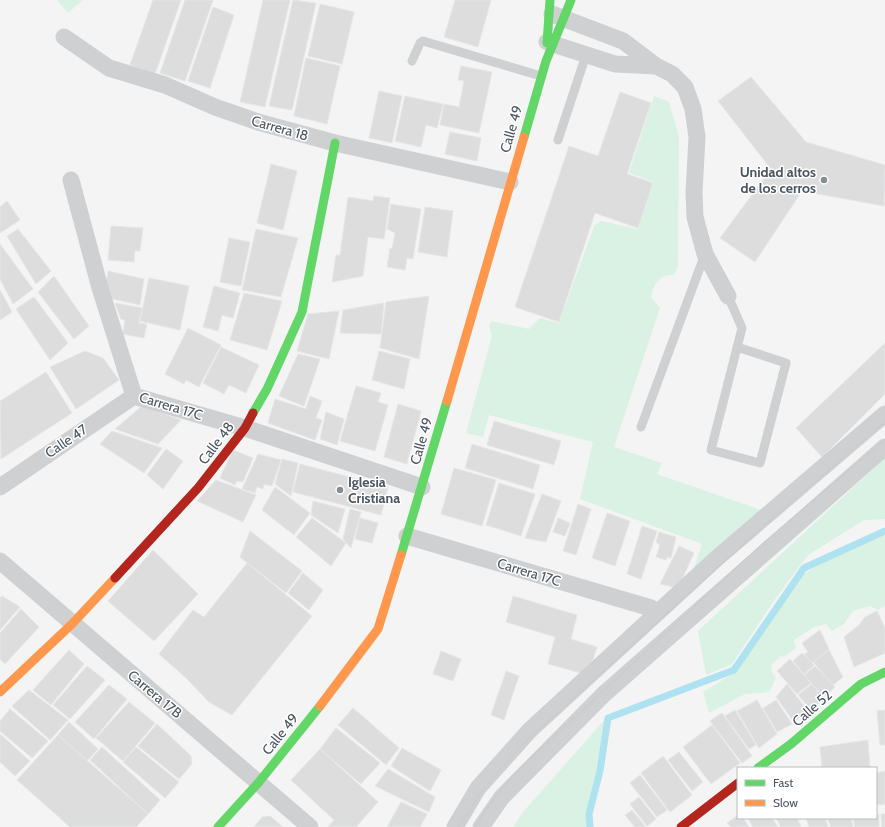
<svg xmlns="http://www.w3.org/2000/svg" width="885" height="827" font-family="Cabin,sans-serif">
<style>
.green{fill:#d9f2e3}
.lines{fill:none;stroke-linecap:round;stroke-linejoin:round}
.stream{stroke:#aee2f0;stroke-width:7}
.building{fill:#ddddde;stroke:#e5e6e7}
.lane{stroke:#ced0d2;stroke-width:9}
.street{stroke:#ced0d2;stroke-width:17}
.fast{stroke:#63d668;stroke-width:9}
.slow{stroke:#ff974d;stroke-width:9}
.jam{stroke:#b3261e;stroke-width:9}
.tram{stroke:#c9cacc;stroke-width:1}
.poi-dot{fill:#868d94;stroke:#fff;stroke-width:1.5}
.labels{text-anchor:middle;stroke-width:3;stroke-linejoin:round;paint-order:stroke}
.street-label{font-size:14px;fill:#4a5661;stroke:#fff}
.poi-label{font-size:14px;font-weight:bold;fill:#4a5661;stroke:#fff;text-anchor:end}
</style>
<rect width="100%" height="100%" fill="#f4f4f4"/>
<path class="green" d="M57,0H83L68,13Z
M654,96L669,102L679,137L678,265L674,275C660,274 654,283 651,297L660,308L614,447L662,463L657,474L761,510L693,571L702,544L580,499L593,442L489,415L483,437L466,433L492,336L489,327L491,321L529,329L540,318L559,323L594,226L601,221L638,229L654,182L629,173Z
M885,458V519L864,520L808,555L773,602L732,664L706,675L698,631Z
M885,535V606L878,610L870,606L853,611L844,624L832,631L826,624L814,627L794,640L796,648L784,657L781,656L771,665L772,672L776,678L769,692L745,694L709,713L703,692L737,671L752,643L778,611L799,577L833,556Z
M606,718L598,770L587,810L588,827H513L523,812Z"/>
<g class="lines">
<path class="stream" d="M590,827L589,814L600,771L608,718L734,670L804,568L885,531"/>
</g>
<path class="building" d="M153,0H181L155,74L130,65Z
M185,0H213L185,81L160,73Z
M263,0H290L265,107L240,102Z
M293,0L316,3L292,110L269,106Z
M455,0H491L478,47L444,37Z
M320,4L354,12L342,64L308,56Z
M213,7L234,15L210,88L188,81Z
M306,58L340,66L327,124L294,116Z
M461,66L492,72L479,133L440,125L444,104L459,107L464,81L458,80Z
M751,77L806,142L885,165L884,206L802,191L755,262L720,238L771,169L718,101Z
M379,91L402,96L392,143L369,138Z
M620,92L651,103L627,174L653,183L638,228L595,213L559,322L515,307L569,146L598,156Z
M405,96L443,104L437,128L426,125L421,147L395,141Z
M450,132L481,138L477,161L445,154Z
M271,164L297,171L283,230L257,223Z
M374,196L390,198L384,239L368,237L363,276L332,282L336,255H340L348,197L373,201Z
M7,201L20,220L0,233V207Z
M391,204L421,209L413,259L407,258L405,270L387,267L390,248L392,249L395,233L387,229Z
M425,207L453,211L447,257L418,252Z
M111,226L143,228L140,251H135L134,262L108,260Z
M18,229L51,271L36,284L7,236Z
M256,229L298,238L281,297L242,290Z
M229,238L250,242L241,286L220,282Z
M0,244L33,289L13,304L0,279Z
M108,271L144,279L140,305L109,298L106,284Z
M54,276L89,326L74,339L38,292Z
M149,278L189,286L180,330L140,321Z
M214,286L240,293L233,318L222,315L218,331L203,327Z
M0,290L12,312L0,320Z
M244,293L282,301L267,350L230,340Z
M429,296L419,359L380,348L386,302Z
M34,297L68,343L50,360L16,309Z
M115,303L142,308L139,323L147,324L144,338L123,334L125,320L121,319Z
M384,303L381,334L340,333L343,310Z
M339,311L329,359L297,351L308,314Z
M188,328L221,345L199,387L186,380L184,384L165,374Z
M885,343V394L822,457L796,428Z
M221,347L259,365L246,393L229,385L224,394L203,383Z
M85,351L103,358L119,380L76,409L50,367Z
M379,351L410,359L404,389L372,380Z
M298,354L320,359L304,406L279,396Z
M46,372L72,413L1,459L0,401Z
M356,386L381,393L378,402L388,405L375,451L340,441Z
M310,396L322,401L316,418L322,420L315,440L268,423L275,399L306,409Z
M398,404L421,411L407,464L384,457Z
M142,406L181,420L158,444L115,429Z
M326,412L344,419L337,445L320,439Z
M494,421L561,441L554,465L487,445Z
M112,431L162,448L144,473L100,444Z
M472,444L540,465L533,489L465,468Z
M166,449L183,461L163,489L147,475Z
M233,450L253,458L243,482L237,481L235,485L220,478Z
M258,454L281,460L272,486L264,484L263,489L257,487L255,493L242,489Z
M282,459L298,463L291,496L275,484Z
M300,464L388,487L381,515L293,492Z
M454,468L496,480L482,526L441,514Z
M216,480L256,495L243,522L197,501Z
M499,483L535,494L521,536L486,525Z
M275,487L310,513L294,535L262,510Z
M542,494L561,501L546,542L525,538Z
M313,501L345,509L338,533L311,515Z
M578,504L591,509L576,555L563,551Z
M350,509L361,512L351,548L343,539Z
M607,513L630,521L615,566L592,558Z
M312,518L346,543L331,566L296,537Z
M360,518L378,523L372,543L355,539Z
M558,518L570,523L565,536L553,532Z
M642,526L657,531L641,579L627,574Z
M250,531L302,571L286,593L240,557Z
M659,532L676,537L671,558L667,557L666,560L656,557L660,545L656,542Z
M679,546L694,553L678,588L660,584Z
M153,550L198,594L154,641L108,601Z
M247,563L312,616L232,715L209,702L186,678L159,654L193,610L204,617Z
M303,573L323,590L309,610L288,593Z
M2,596L20,607L0,630V598Z
M513,596L577,615L571,639L597,647L588,675L548,664L555,637L506,622Z
M21,609L39,627L5,664L0,659V633Z
M877,611L885,628V653L854,667L844,637L859,625L865,617Z
M820,630L829,649L812,663L804,654L808,652L802,643Z
M69,650L84,664L51,705L33,690Z
M829,650L843,677L833,685L813,662Z
M441,651L461,659L453,681L433,674Z
M802,653L814,665L804,674L793,661Z
M790,659L811,683L797,694L777,671Z
M87,666L105,680L70,719L53,705Z
M815,666L835,687L824,697L804,675Z
M506,671L519,676L504,720L491,715Z
M787,684L808,711L794,722L776,697Z
M812,684L824,699L811,710L798,695Z
M109,685L127,699L94,739L75,722Z
M29,690L68,720L50,740L12,706Z
M757,700L777,734L759,748L737,711Z
M776,700L792,724L777,732L763,708Z
M129,702L155,723L123,761L96,738Z
M353,708L399,748L386,765L338,725Z
M10,709L48,741L32,758L0,731V721Z
M735,710L756,745L749,749L725,716Z
M885,710V745H880L877,711Z
M722,713L752,756L742,763L710,721Z
M69,722L98,749L87,761L58,735Z
M157,724L191,756L192,764L179,779L138,746Z
M712,725L740,763L711,784L683,747Z
M336,728L380,763L361,784L320,749Z
M0,734L30,761L15,776L0,762Z
M58,735L148,814L136,827H70L17,780Z
M868,740L870,768H822L820,747Z
M102,747L160,800L148,814L90,760Z
M136,747L179,782L165,798L123,762Z
M402,748L441,770L430,791L391,766Z
M320,749L378,802L356,827H328L334,820L291,780Z
M679,752L703,782L692,791L668,760Z
M663,756L692,795L670,812L641,773Z
M388,769L435,797L429,812L375,786Z
M885,771V804L876,805V773Z
M640,775L667,810L657,817L630,783Z
M639,797L656,819L647,826L630,804Z
M401,802L427,814L420,827H387Z
M632,810L646,827H635L625,815Z
M879,814V827H855L853,818H876V815Z
M881,814H885V827H882Z
M738,815V818H743L749,827H731L727,823Z
M270,816L283,827H254L262,817Z
M748,818H772L778,827H753Z
M776,818H797L801,827H781Z
M806,818H825L828,827H809Z
M827,818H851L853,827H831Z"/>
<g class="lines">
<path class="lane" d="M412,61L420,43L423,41L541,76
M558,140L586,55
M728,296L742,328L714,438L711,450L760,463L786,363L737,347
M641,427L705,254"/>
<path class="street" d="M552,14L623,41L656,66L672,74L685,87L693,109L697,137L694,193L695,217L705,254L728,296
M64,37L109,68L165,85L215,107L258,122L335,143L510,182
M547,42L615,64L656,66
M71,180L100,288L134,396L245,428L422,487
M0,487L134,396
M407,536L651,608
M0,561L310,827
M455,827L478,788L530,730L717,558L885,414
M481,827L502,797L604,694L885,447"/>
<path class="fast" d="M547,43L550,0
M524,137L546,61L571,0
M253,413L267,389L302,312L335,143
M401,555L447,401
M758,768L791,744L861,684L885,672
M218,827L259,782L320,706"/>
<path class="slow" d="M447,401L524,137
M0,692L72,624L115,578
M320,706L378,629L401,555"/>
<path class="jam" d="M115,578L198,488L245,428L253,413
M681,827L738,783"/>
<path class="tram" d="M458,827L483,790L522,745L760,529L885,422
M475,827C491,799 512,776 535,754L763,543L885,440"/>
</g>
<g class="poi-dot">
<circle cx="824" cy="180" r="4"/>
<circle cx="340" cy="490" r="4"/>
</g>
<g class="labels">
<g class="street-label">
<text transform="translate(280 128) rotate(16)" y="5">Carrera 18</text>
<text transform="translate(511 129) rotate(-74)" y="5">Calle 49</text>
<text transform="translate(171 406) rotate(17)" y="5">Carrera 17C</text>
<text transform="translate(66 441) rotate(-34)" y="5">Calle 47</text>
<text transform="translate(421 441) rotate(-74)" y="5">Calle 49</text>
<text transform="translate(216 443) rotate(-53)" y="5">Calle 48</text>
<text transform="translate(529 572) rotate(17)" y="5">Carrera 17C</text>
<text transform="translate(155 694) rotate(40)" y="5">Carrera 17B</text>
<text transform="translate(812 708) rotate(-41)" y="5">Calle 52</text>
<text transform="translate(280 734) rotate(-51)" y="5">Calle 49</text>
</g>
<g class="poi-label">
<text x="816" y="177">Unidad altos<tspan x="816" dy="16">de los cerros</tspan></text>
<text x="348" y="487" text-anchor="start">Iglesia<tspan x="348" dy="16">Cristiana</tspan></text>
</g>
</g>
<rect x="737" y="767" width="140" height="52" fill="#ffffff" stroke="#b7bbc0"/>
<rect x="745" y="780" width="20" height="6" fill="#63d668" stroke="#b7bbc0"/>
<text x="773" y="787" font-size="12" fill="#4a5661">Fast</text>
<rect x="745" y="800" width="20" height="6" fill="#ff974d" stroke="#b7bbc0"/>
<text x="773" y="807" font-size="12" fill="#4a5661">Slow</text>
</svg>
